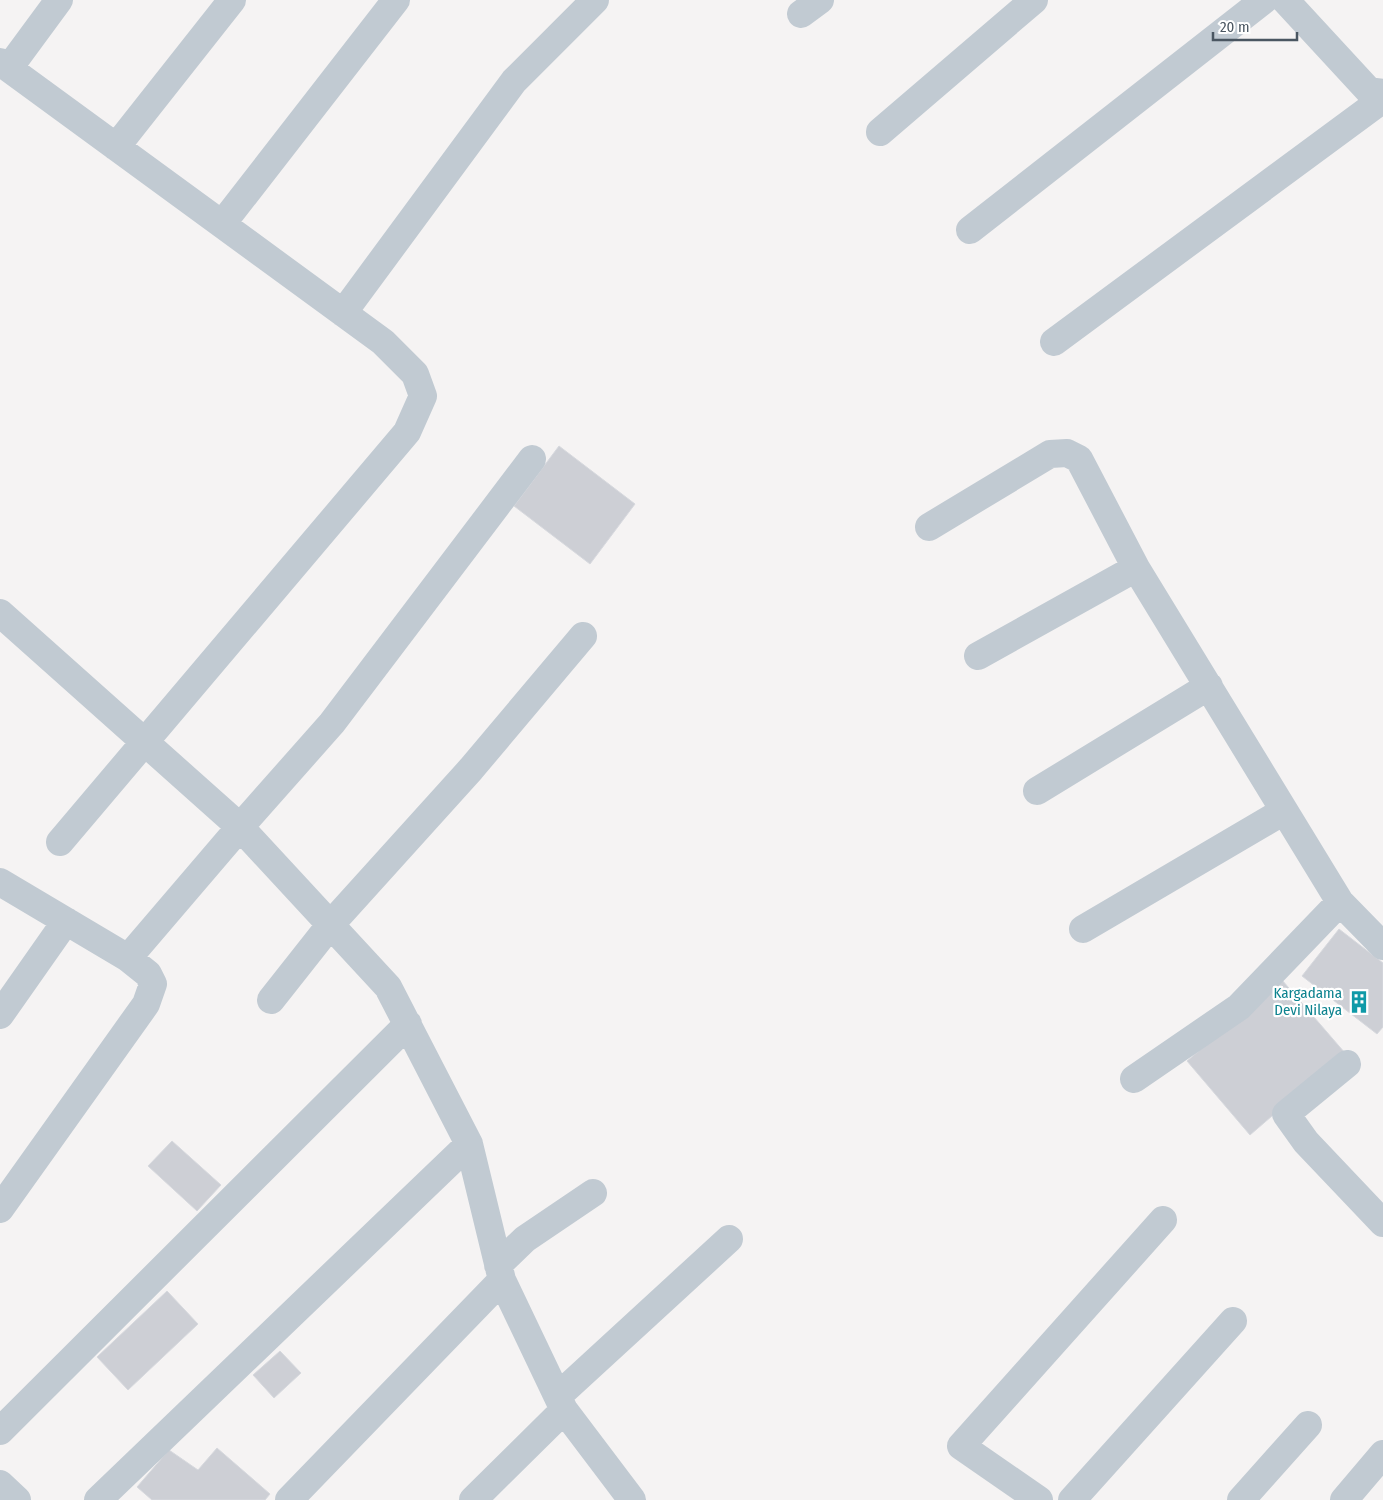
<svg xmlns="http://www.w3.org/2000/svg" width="1383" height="1500" font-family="'Fira Sans Condensed',sans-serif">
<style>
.building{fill:#cdcfd5;stroke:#d7d9de}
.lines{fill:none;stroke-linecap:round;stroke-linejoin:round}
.minor{stroke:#c1cad2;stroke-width:28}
.labels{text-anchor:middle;stroke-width:4.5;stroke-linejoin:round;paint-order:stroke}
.culture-label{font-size:15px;fill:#0d838f;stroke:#fff;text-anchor:end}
</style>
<rect width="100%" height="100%" fill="#f5f3f3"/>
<path class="building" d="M559,446L635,504L590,564L514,506Z
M1339,929L1383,963V1027L1377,1034L1302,976Z
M1282,980L1345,1053L1250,1135L1187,1061Z
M172,1141L221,1185L197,1211L148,1166Z
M167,1291L198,1324L128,1390L97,1357Z
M280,1351L301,1373L274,1398L253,1375Z
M217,1448L270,1494L265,1500H152L137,1487L169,1450L198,1470Z"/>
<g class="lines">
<path class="minor" d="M1285,0L1369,91L1383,93
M801,14L820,0
M0,62L383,342L415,374L423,396L407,432L60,842
M9,68L59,0
M880,132L1034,0
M116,147L232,0
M222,224L396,0
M970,230L1264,0
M343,313L514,81L595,0
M1054,342L1383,99
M929,527L1050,454L1067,453L1079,459L1136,568L1340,902L1383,946
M0,613L240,827L388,987L469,1144L502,1280L564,1410L632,1500
M978,656L1136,568
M1037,791L1209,686
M0,882L128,958L148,974L153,984L146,1004L0,1209
M1083,929L1284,811
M128,958L240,827L332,723L532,459
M271,1000L331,924L471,769L583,636
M0,1015L66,921
M1347,1064L1286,1114L1306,1142L1383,1223
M1134,1079L1239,1007L1340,902
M498,1265L525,1239L593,1193
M558,1396L729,1239
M0,1431L408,1024
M0,1484L17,1500
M98,1500L469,1144
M289,1500L502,1280
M473,1500L564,1410
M1039,1500L961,1446L1163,1220
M1072,1500L1233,1321
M1241,1500L1308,1425
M1344,1500L1383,1454"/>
</g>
<defs>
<symbol id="building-bare" viewBox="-9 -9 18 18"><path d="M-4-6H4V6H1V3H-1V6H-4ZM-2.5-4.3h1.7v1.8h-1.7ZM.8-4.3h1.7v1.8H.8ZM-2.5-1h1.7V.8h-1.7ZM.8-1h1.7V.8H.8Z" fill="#0f9aa8" stroke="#fff" stroke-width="2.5" paint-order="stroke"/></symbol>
</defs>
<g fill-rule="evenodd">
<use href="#building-bare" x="1343" y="986" width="32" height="32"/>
</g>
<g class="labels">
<g class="culture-label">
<text x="1342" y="998">Kargadama<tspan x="1342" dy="17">Devi Nilaya</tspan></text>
</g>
</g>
<path d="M1213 32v8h84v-8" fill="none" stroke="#4a5661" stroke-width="2.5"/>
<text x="1220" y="32" font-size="15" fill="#4a5661" stroke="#ffffff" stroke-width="4" paint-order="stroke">20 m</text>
</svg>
